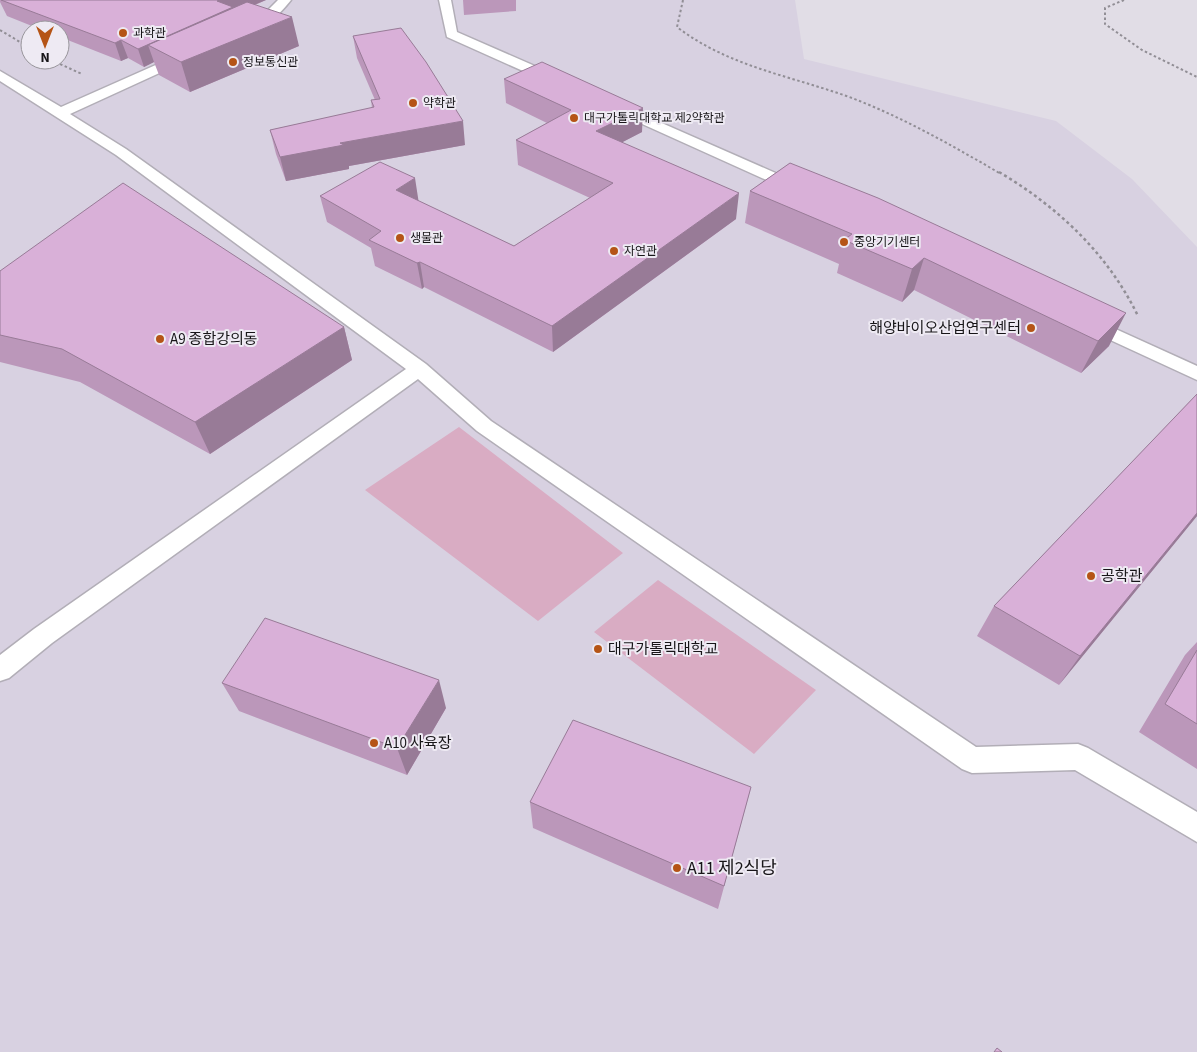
<svg xmlns="http://www.w3.org/2000/svg" width="1197" height="1052" font-family="'Source Sans 3','Noto Sans KR',sans-serif">
<style>
.built{fill:#d8d1e1;fill-rule:evenodd}
.green{fill:#d9acc3}
.lines{fill:none;stroke-linecap:round;stroke-linejoin:round}
.service-casing{stroke:#b2aeb7;stroke-width:3}
.path-far1{stroke:#918e95;stroke-width:2;stroke-dasharray:2.5 2.5;stroke-linecap:butt}
.path{stroke:#918e95;stroke-width:2.5;stroke-dasharray:3 3;stroke-linecap:butt}
.service{fill:#fff;fill-rule:evenodd}
.wall{fill:#bb97ba}
.shaded-wall{fill:#987b97}
.building{fill:#d9b0d8;stroke:#987b97}
.poi-dot{fill:#b55416;stroke:#eeeaf3;stroke-width:2}
.labels{text-anchor:middle;stroke-width:4;stroke-linejoin:round;paint-order:stroke}
.far-poi-label{font-size:12px;fill:#171518;stroke:#eeeaf3;text-anchor:start}
.poi-label{font-size:15px;fill:#171518;stroke:#eeeaf3;text-anchor:start}
.near-poi-label{font-size:18px;fill:#171518;stroke:#eeeaf3;text-anchor:start}
</style>
<rect width="100%" height="100%" fill="#e1dde6"/>
<path class="built" d="M0,0H795L804,59L1056,121L1132,179L1197,247V1052H0ZM30,30H60V60H30Z"/>
<path class="green" d="M459,427L623,553L538,621L365,490Z
M658,580L816,690L754,754L594,632Z"/>
<g class="lines">
<defs>
<path id="service" d="M278,0H291C281,13 261,33 244,29L242,26L244,23L264,14Z
M439,0H451L457,32L560,77L562,80L560,83H550L447,37Z
M185,52L192,56L190,59L70,114L126,149L426,364L491,421L976,747L1078,744L1088,748L1197,812V842L1075,770L972,773L962,769L477,431L418,379L52,643L9,678L0,681V655L34,629L406,369L116,155L0,81V71L61,107Z
M614,102L805,186L807,189L805,192H793L609,109L607,106L609,103Z
M1087,316L1197,366V380L1080,326L1078,322L1080,318Z"/>
</defs>
<use href="#service" class="service-casing"/>
<path class="path-far1" d="M683,0L677,27C729,67 792,76 852,98C904,118 953,146 1001,174
M1124,0L1105,8V24L1142,50L1197,77
M0,30L30,48
M51,60L82,74"/>
<path class="path" d="M999,172C1058,207 1108,254 1138,316"/>
<use href="#service" class="service"/>
</g>
<path class="wall" d="M0,0H266L255,5L299,46L190,92L159,75L154,62L144,67L128,58L121,61L60,37V30H42L7,16L0,2Z
M463,0H516V11L464,15Z
M353,36L465,145L349,166V169L286,181L276,154L270,130L372,108L371,100H375L357,58Z
M504,79L642,132L622,142L736,219L553,352L424,287L422,289L375,266L371,248L327,222L320,196L418,201L514,246L590,198L518,165L516,140L547,123L506,103Z
M790,163L1109,346L1081,373L914,290L902,302L837,273L839,264L745,223L750,191Z
M0,271L344,327L352,360L210,454L80,382L0,362Z
M1197,394V516L1059,685L977,636L994,606Z
M1197,642V769L1139,732L1185,655Z
M222,683L446,708L407,775L239,711Z
M751,787L718,909L533,828L530,802Z"/>
<path class="shaded-wall" d="M220,0H266L234,13L148,45L154,62L144,67L138,49Z
M292,17L299,46L190,92L181,62Z
M121,40L128,58L121,61L115,43Z
M643,108L642,132L596,156V131Z
M463,121L465,145L349,166V169L286,181L280,157L340,143Z
M415,178L419,204L396,190Z
M739,193L736,219L553,352L552,326Z
M924,258L914,290L902,302L912,269Z
M420,262L424,287L422,289L417,263Z
M1126,313L1109,346L1081,373L1098,341Z
M344,327L352,360L210,454L195,422Z
M1197,513V516L1059,685L1080,656Z
M439,680L446,708L407,775L397,748Z"/>
<path class="building" d="M1,0H220L217,1L233,7L138,49L121,40L115,43Z
M247,2L292,17L181,62L148,45Z
M401,28L426,62L463,121L340,143L344,145L280,157L270,130L374,107L371,100L380,99L353,36Z
M542,62L643,108L596,131L739,193L552,326L420,262L417,263L369,240L381,231L320,196L380,162L415,178L396,190L514,246L613,183L516,140L571,110L504,79Z
M790,163L878,198L1126,313L1098,341L924,258L912,269L844,240L852,234L750,191Z
M123,183L344,327L195,422L62,349L0,335V271Z
M1197,394V513L1080,656L994,606Z
M265,618L439,680L397,748L222,683Z
M1197,650V724L1165,704Z
M573,720L751,787L724,886L530,802Z
M997,1048L1002,1052H994Z"/>
<g class="poi-dot">
<circle cx="123" cy="33" r="5"/>
<circle cx="233" cy="62" r="5"/>
<circle cx="413" cy="103" r="5"/>
<circle cx="574" cy="118" r="5"/>
<circle cx="400" cy="238" r="5"/>
<circle cx="844" cy="242" r="5"/>
<circle cx="614" cy="251" r="5"/>
<circle cx="1031" cy="328" r="5"/>
<circle cx="160" cy="339" r="5"/>
<circle cx="1091" cy="576" r="5"/>
<circle cx="598" cy="649" r="5"/>
<circle cx="374" cy="743" r="5"/>
<circle cx="677" cy="868" r="5"/>
</g>
<g class="labels">
<g class="far-poi-label">
<text x="133" y="37">과학관</text>
<text x="243" y="66">정보통신관</text>
<text x="423" y="107">약학관</text>
<text x="584" y="122">대구가톨릭대학교 제2약학관</text>
<text x="410" y="242">생물관</text>
<text x="854" y="246">중앙기기센터</text>
<text x="624" y="255">자연관</text>
</g>
<g class="poi-label">
<text x="1021" y="333" text-anchor="end">해양바이오산업연구센터</text>
<text x="170" y="344">A9 종합강의동</text>
<text x="1101" y="581">공학관</text>
<text x="608" y="654">대구가톨릭대학교</text>
<text x="384" y="748">A10 사육장</text>
</g>
<g class="near-poi-label">
<text x="687" y="874">A11 제2식당</text>
</g>
</g>
<g transform="translate(45 45) rotate(180)"><circle r="24" fill="#eeeaf3" stroke="#98959b"/>
<path d="M0-4L9 19L0 12L-9 19Z" fill="#b55416"/>
<text y="-8" font-size="14" font-weight="bold" text-anchor="middle" fill="#171518">N</text>
</g>
</svg>
